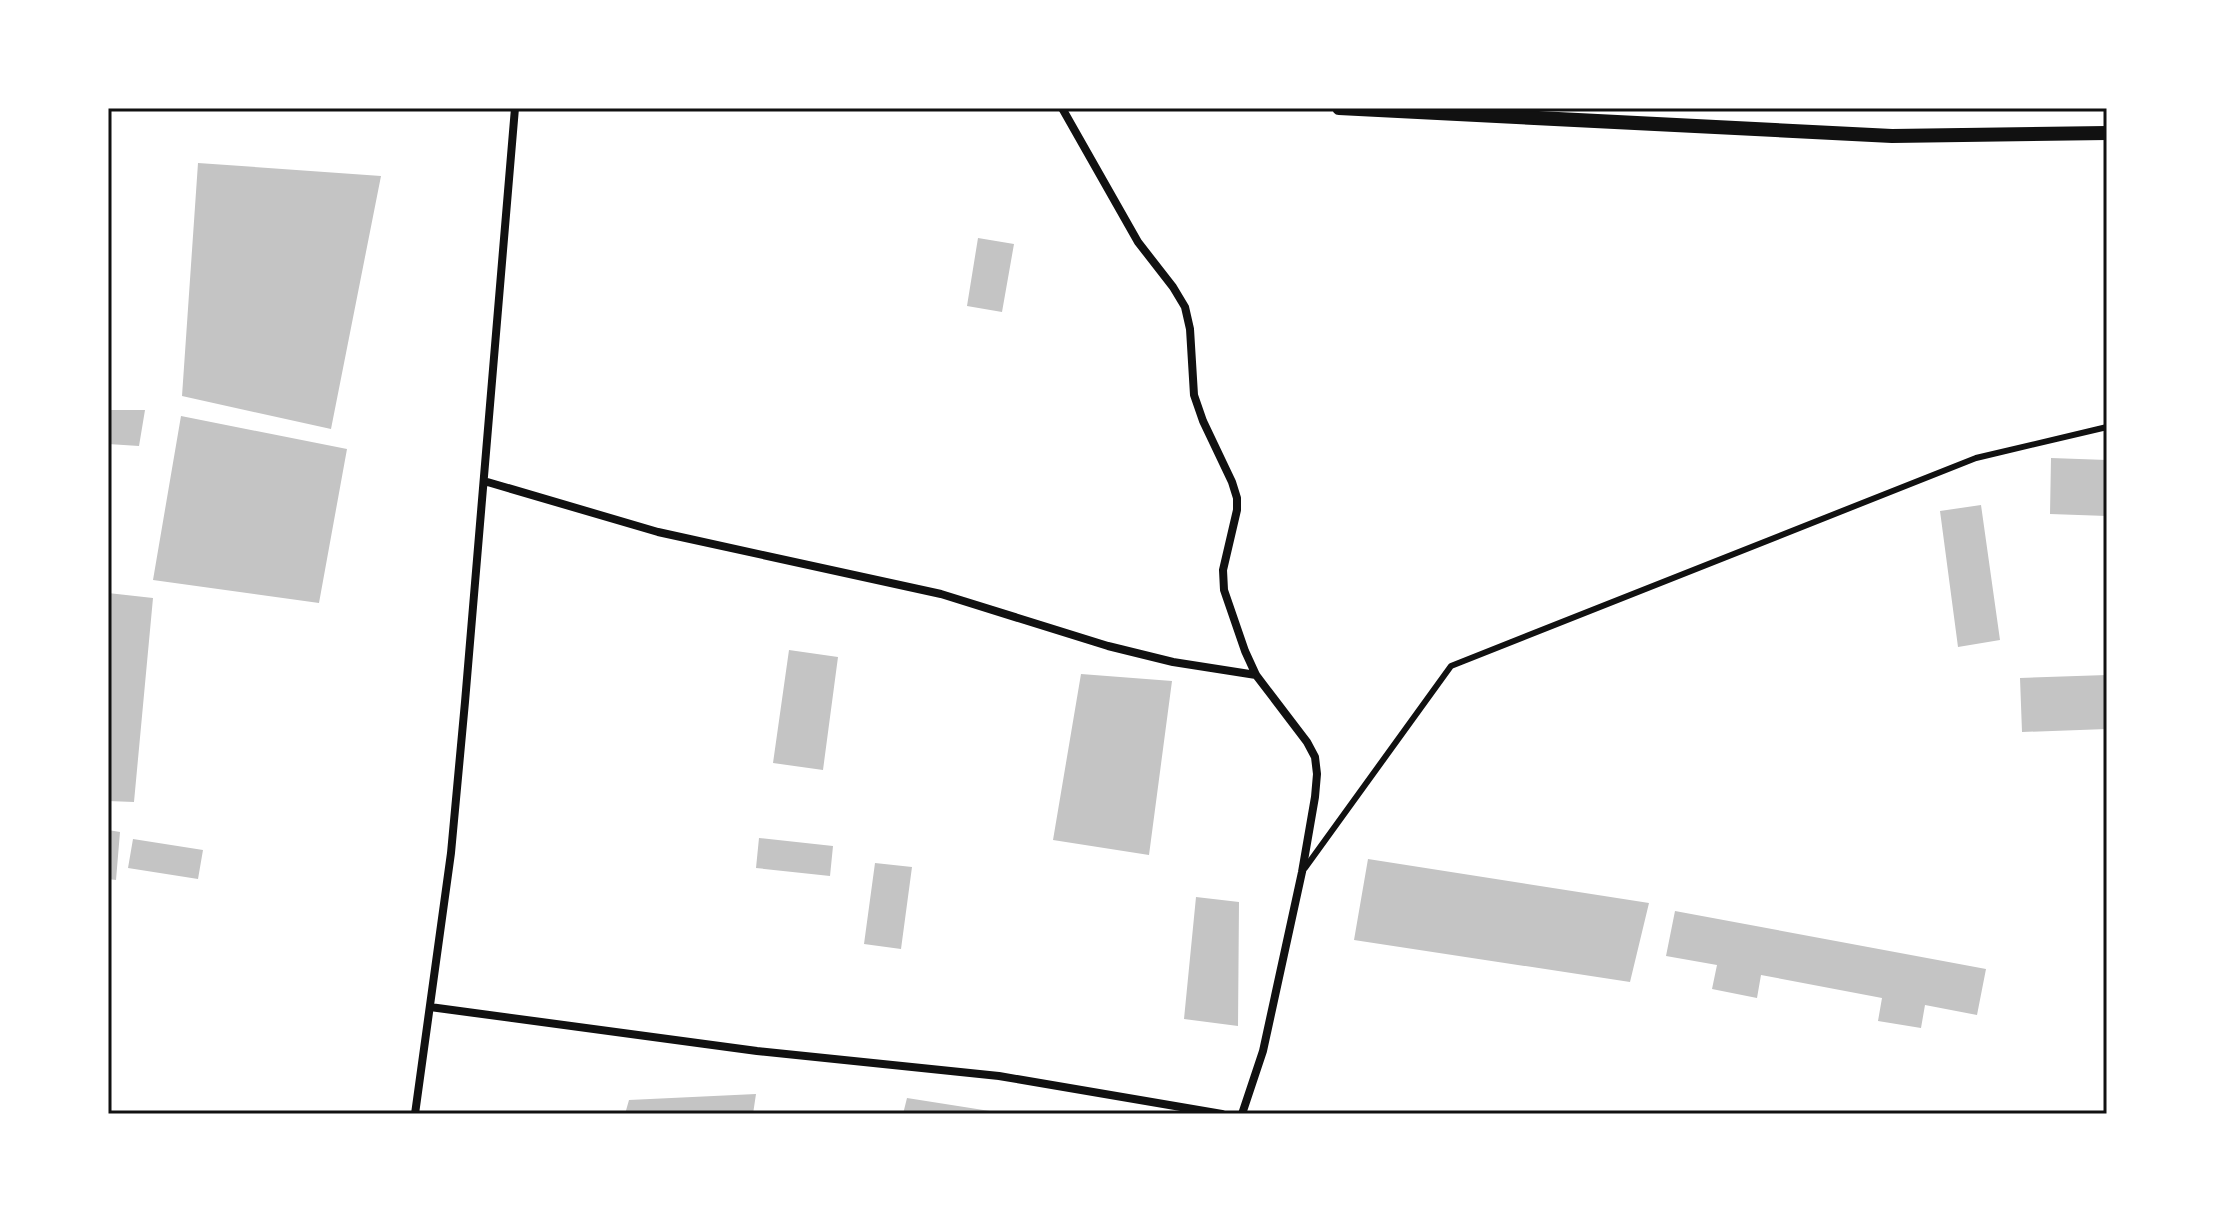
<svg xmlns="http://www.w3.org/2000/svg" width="2215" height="1222" font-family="'PT Sans',sans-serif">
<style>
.building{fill:#c4c4c4}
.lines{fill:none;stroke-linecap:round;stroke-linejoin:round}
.service{stroke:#111;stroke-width:6}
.minor{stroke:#111;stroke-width:8}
.tertiary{stroke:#111;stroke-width:14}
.neatline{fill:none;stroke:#111;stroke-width:3}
</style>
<rect width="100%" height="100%" fill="#fff"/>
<path class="building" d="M198,163L381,176L331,429L182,396Z
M978,238L1014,244L1002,312L967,306Z
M108,410H145L139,446L108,444Z
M181,416L347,449L319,603L153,580Z
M2051,458L2107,460V516L2050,514Z
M1981,505L2000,640L1958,647L1940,511Z
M108,593L153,598L134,802L108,801Z
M789,650L838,657L823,770L773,763Z
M1081,674L1172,681L1149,855L1053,840Z
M2107,675V729L2022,732L2020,678Z
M108,830L120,832L116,880L108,879Z
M759,838L833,846L830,876L756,868Z
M133,839L203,850L198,879L128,868Z
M1368,859L1649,903L1630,982L1354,940Z
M875,863L912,867L901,949L864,944Z
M1196,897L1239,902L1238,1026L1184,1019Z
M1675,911L1986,969L1977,1015L1925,1005L1921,1028L1878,1021L1882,998L1761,975L1757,998L1712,989L1717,965L1666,956Z
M756,1094L753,1114H625L629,1100Z
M907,1098L996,1112V1114H903Z"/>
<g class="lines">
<path class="service" d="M1305,868L1451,666L1976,458L2107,427"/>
<path class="minor" d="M1062,108L1138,242L1173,287L1185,307L1190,329L1194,395L1203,421L1232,482L1237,498V510L1223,570L1224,590L1245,651L1256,675L1307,742L1315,757L1317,774L1315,797L1302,872L1263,1051L1242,1114
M484,481L658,532L941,594L1108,646L1173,662L1256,675
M430,1007L757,1051L999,1076L1222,1114
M415,1114L451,853L465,702L515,108"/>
<path class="tertiary" d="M1339,108L1892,136L2107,133"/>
</g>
<rect width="2215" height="1222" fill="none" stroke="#ffffff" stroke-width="220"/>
<rect x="110" y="110" width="1995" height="1002" class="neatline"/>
</svg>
